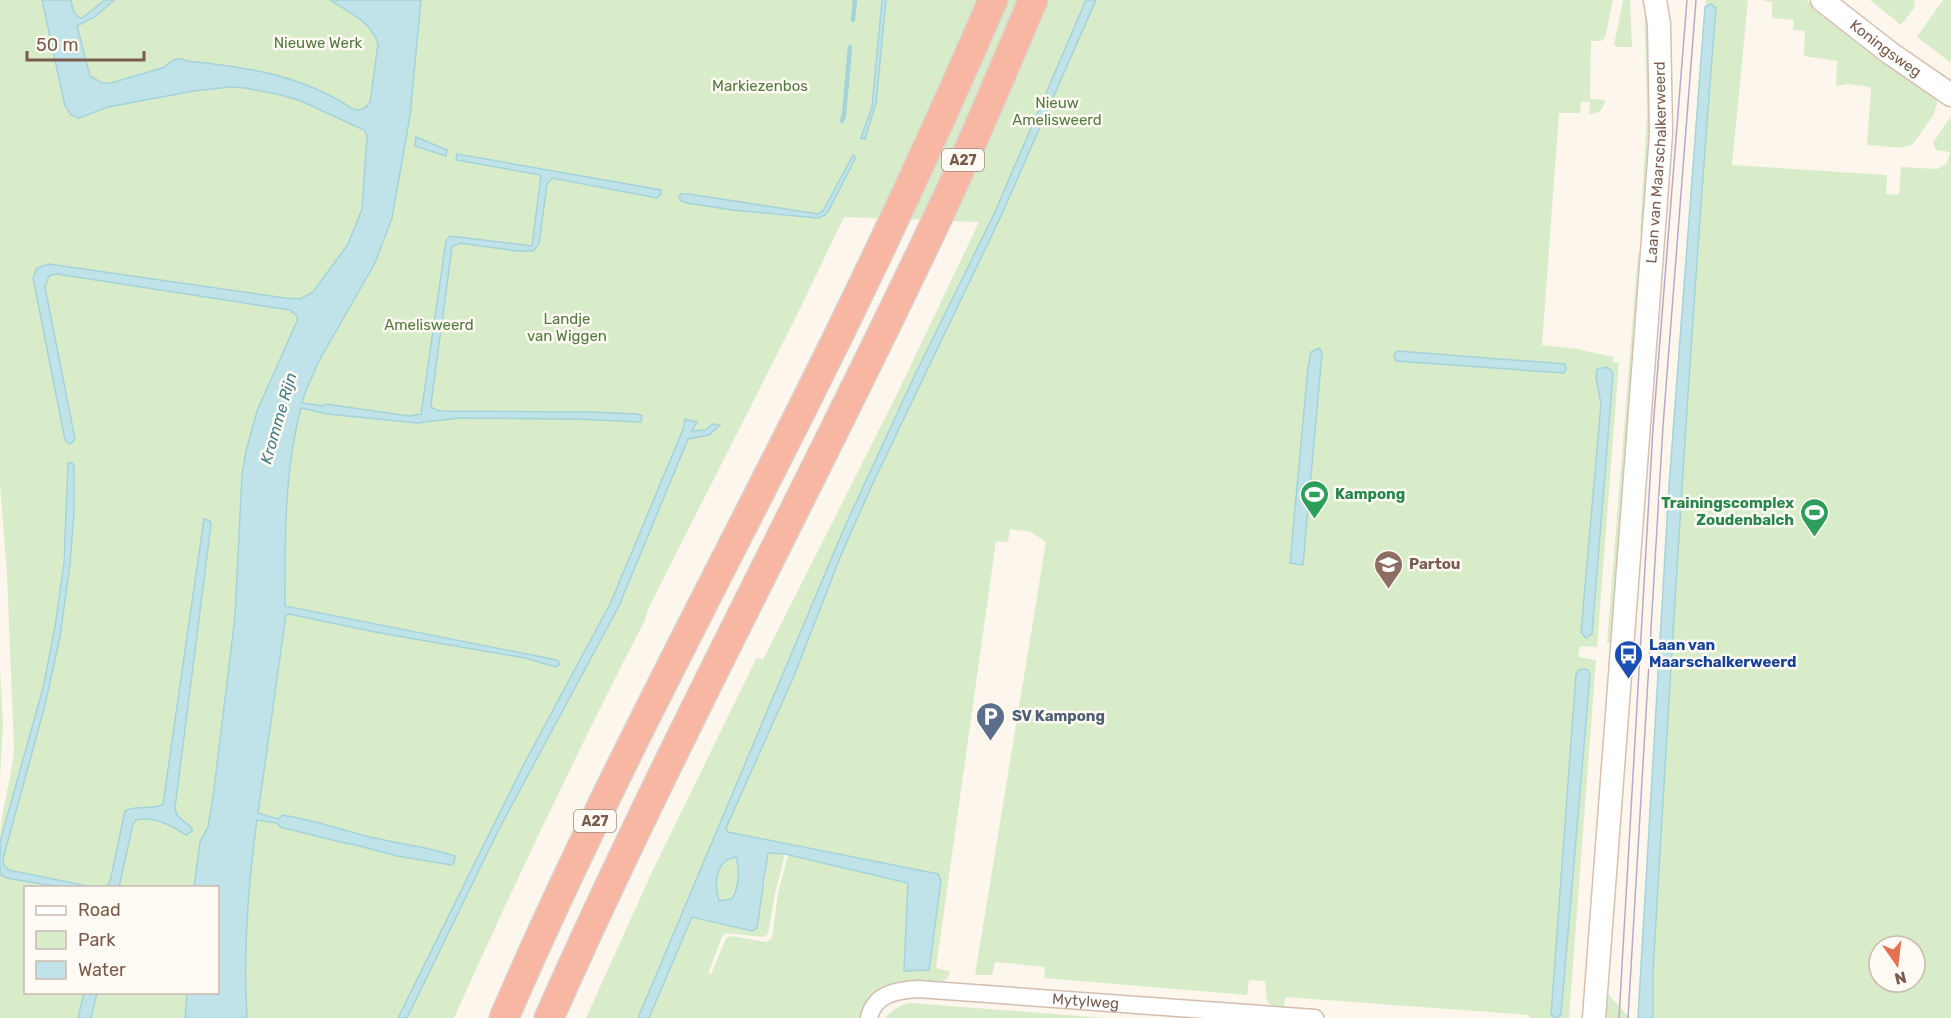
<svg xmlns="http://www.w3.org/2000/svg" width="1951" height="1018" font-family="Rubik,sans-serif">
<style>
.green{fill:#d8ecc9;fill-rule:evenodd}
.water{fill:#bfe3e8;stroke:#a5d3da;stroke-width:1.5;fill-rule:evenodd}
.lines{fill:none;stroke-linecap:round;stroke-linejoin:round}
.stream{stroke:#a5d3da;stroke-width:4.5}
.street-casing{stroke:#d1beb0;stroke-width:19}
.secondary-casing{stroke:#d6c0b0;stroke-width:25}
.highway-casing{stroke:#dad1cd;stroke-width:31}
.street{stroke:#fff;stroke-width:16}
.secondary{stroke:#fff;stroke-width:22}
.highway{stroke:#f7b7a3;stroke-width:28}
.tram{stroke:#b9a8c9;stroke-width:1.5}
.labels{text-anchor:middle;stroke-width:5;stroke-linejoin:round;paint-order:stroke}
.shield{fill:#fffaf3;stroke:#a28b7f;stroke-width:1.5}
.shield-label{font-size:14px;font-weight:bold;fill:#7a5c4d}
.park-label{font-size:15px;fill:#537a41;stroke:#fffaf3}
.street-label{font-size:15px;fill:#7a5c4d;stroke:#fffaf3}
.leisure-label{font-size:15px;font-weight:bold;fill:#27864d;stroke:#fffaf3;text-anchor:start}
.education-label{font-size:15px;font-weight:bold;fill:#785e54;stroke:#fffaf3;text-anchor:start}
.transit-label{font-size:15px;font-weight:bold;fill:#164399;stroke:#fffaf3;text-anchor:start}
.service-label{font-size:15px;font-weight:bold;fill:#4e5e75;stroke:#fffaf3;text-anchor:start}
.water-label{font-size:16px;font-style:italic;fill:#437c86;stroke:#fffaf3}
</style>
<rect width="100%" height="100%" fill="#fdf6ec"/>
<path class="green" d="M0,0H1613L1605,38L1601,41H1591L1590,99L1605,100C1604,109 1599,114 1589,114L1590,102H1581L1580,113H1559L1542,345L1577,349L1613,357V362H1619L1597,647L1580,646L1578,657L1596,660L1569,1018H1529V1015L1285,997L1284,1009L1273,1007L1267,1001L1265,981L1249,980L1247,995L1044,978L1045,967L995,962L992,975H975L1046,542L1031,532L1010,529L1008,542L996,541L936,968L950,971C949,975 947,980 942,982C931,987 908,978 891,986C883,989 870,1010 864,1018H649L692,917L720,923L758,925L757,915L766,878L768,853L785,854L775,894L768,934L764,937L725,933L722,937L708,974H711L726,938L732,936L766,942L772,938L778,893L788,855L909,883L904,971L938,874L727,832L726,828L794,676L841,555L873,483L998,223L972,258L913,379L846,524L638,1018H586L652,872L757,657L763,660L898,392L979,222L844,217L795,319L650,605L644,622C577,752 514,884 454,1018H0V874L6,878L60,887L26,888V992H218V888L92,887L9,870L4,865L3,854L45,705L60,637L70,564L67,466C67,541 60,615 43,688C32,740 15,791 0,842C0,810 12,780 14,748L7,575L0,484ZM1579,670L1590,675L1561,1015L1556,1018L1551,1015L1576,674Z
M1623,0H1630L1632,47H1617L1614,45Z
M1644,0H1650L1654,109L1646,228L1640,233L1647,114Z
M1706,0H1748L1732,165L1887,175L1886,194L1899,195L1901,167L1937,169L1947,163L1950,152L1936,150L1933,143L1951,116V1018H1653V971C1672,650 1689,329 1716,8L1711,4L1705,7ZM1879,946H1915V982H1879Z
M1761,0H1806L1935,95L1937,103L1934,114L1913,144L1901,148L1867,145L1871,89L1869,87L1849,84L1836,86L1837,61L1804,56L1805,31L1793,30L1794,20L1772,18V2Z
M1870,0H1915L1914,8L1901,25Z
M1943,0H1951V63L1917,37Z
M1638,253L1643,260L1614,639L1607,644Z
M0,667L3,725L0,778Z
M737,857C740,870 739,888 732,899L719,901C714,883 715,860 737,857Z
M1603,989L1630,1018H1606Z
M911,1003L1105,1018H885C893,1009 900,1005 911,1003Z"/>
<path class="water" d="M42,0H71C73,8 73,17 82,18L105,0H114L96,16L77,26L90,76L102,83H111L165,67C172,60 178,56 187,61C247,67 302,75 353,109C361,111 365,109 370,102L378,44C372,22 348,12 330,0H421L410,116L392,218L375,263L319,361L305,393L302,403L324,406L326,404L409,416L421,414L446,241L450,236L532,246L541,175L456,160L457,154L661,190V194L657,198L552,178L547,184L539,244L533,251H517L460,243L452,247L431,404L432,408L440,411L590,412L638,414L642,416L641,422L574,419L459,418L417,423L327,414L301,408C284,472 285,540 285,606L557,660L560,664L556,667L525,658L375,632L289,614L286,615L258,813L278,819L283,815C307,819 331,826 355,833C388,843 422,845 455,856L454,863L451,865L397,856L352,844H349L280,827L277,823L257,820C248,885 243,952 247,1018H185L187,993L218,992V888L194,887L200,842L208,827L213,797L235,617L242,475L246,451L257,411L297,321V316L290,310L57,274L49,276L45,287L75,439L72,443L69,444L65,440L33,278L37,268L49,264L285,298L300,299L313,292L348,244L362,209L367,136L364,130L301,101L277,94L245,88L230,87L194,91L108,107L79,118L71,115L65,106Z
M882,0H886L876,103L865,139L861,138L872,107Z
M1086,0H1096L1001,216L873,483L841,555L794,676L726,828L728,832L938,874L941,881L929,970L904,971L908,883L785,854L768,853L757,928L752,931L692,917L649,1018H638L846,524L913,379L995,212ZM736,857C740,869 739,888 732,899L719,901C714,884 715,860 736,857Z
M1711,4L1716,8C1690,329 1672,650 1653,971V1018H1638L1669,486L1705,7Z
M416,137L447,150L446,156L415,146Z
M853,155L856,157L829,210L825,215L818,218L732,210L687,203L681,201L679,197L681,194H689L818,214L823,211Z
M1319,348L1322,353L1303,565L1290,563L1308,367L1311,352Z
M1397,351L1565,364L1566,369L1564,373L1396,361L1394,356Z
M1606,367L1611,370L1613,374L1592,634L1586,638L1581,632L1601,404L1596,377L1597,369Z
M685,419L697,422L692,431L705,430L713,424L720,425L709,435L688,439L619,606L499,829L407,1018H398L523,766L611,602L684,427Z
M68,463H72L74,466V512L70,564L60,637L45,705L3,859L4,865L9,870L92,887H60L6,878L0,874V842L43,688L55,627L64,562Z
M204,519L210,521L211,524L175,808L177,815L192,828V831L186,835C171,825 154,816 136,820L133,824L119,887H106L110,882L125,811C137,804 152,811 163,804Z
M1584,669L1588,670L1590,675L1561,1015L1556,1018L1551,1015L1576,674L1579,670Z
M84,993H97L91,1018H78Z"/>
<g class="lines">
<path class="stream" d="M853,20L855,0
M842,121L844,115L850,47"/>
<defs>
<g id="street">
<path id="s1" d="M869,1018C874,994 897,990 918,989L1315,1018"/>
</g>
<g id="secondary">
<path id="s2" d="M1822,0L1890,53L1951,95"/>
<path id="s3" d="M1594,1018L1661,134L1659,24L1655,0"/>
</g>
<path id="highway" d="M504,1018C593,811 700,612 801,411C869,276 933,139 993,0
M549,1018C670,745 813,483 940,213C973,143 1003,71 1033,0"/>
</defs>
<use href="#street" class="street-casing"/>
<use href="#secondary" class="secondary-casing"/>
<use href="#highway" class="highway-casing"/>
<use href="#street" class="street"/>
<use href="#secondary" class="secondary"/>
<use href="#highway" class="highway"/>
<path class="tram" d="M1619,1018L1653,428L1687,0
M1628,1018L1663,426L1696,0"/>
</g>
<defs>
<symbol id="stadium-pin" viewBox="-11 -11 22 30"><path d="M0 17L-7.5 6A9.5 9.5 0 1 1 7.5 6Z" fill="#2e9e5b" stroke="#fffaf3"/><path d="M0-5a6.5 5 0 1 0 0 10a6.5 5 0 1 0 0-10ZM-3.5-1.8h7v3.6h-7Z" fill="#fff"/></symbol>
<symbol id="school-pin" viewBox="-11 -11 22 30"><path d="M0 17L-7.5 6A9.5 9.5 0 1 1 7.5 6Z" fill="#8d6e63" stroke="#fffaf3"/><path d="M0-5L7-2L0 1L-7-2ZM-4 1L0 2.5L4 1V4Q0 6-4 4Z" fill="#fff"/></symbol>
<symbol id="bus-pin" viewBox="-11 -11 22 30"><path d="M0 17L-7.5 6A9.5 9.5 0 1 1 7.5 6Z" fill="#1a4fb4" stroke="#fffaf3"/><path d="M-5-6H5V4H4V6H2V4H-2V6H-4V4H-5ZM-3.5-4V0h7V-4ZM-3.5 1.2v1.5H-2V1.2ZM2 1.2v1.5H3.5V1.2Z" fill="#fff"/></symbol>
<symbol id="parking-pin" viewBox="-11 -11 22 30"><path d="M0 17L-7.5 6A9.5 9.5 0 1 1 7.5 6Z" fill="#5c6f8a" stroke="#fffaf3"/><path d="M-3.5-5.5H1a3.5 3.5 0 0 1 0 7H-1V5.5H-3.5ZM-1-3.4V-.6H.8a1.4 1.4 0 0 0 0-2.8Z" fill="#fff"/></symbol>
</defs>
<g fill-rule="evenodd">
<use href="#stadium-pin" x="1298" y="478" width="33" height="45"/>
<use href="#stadium-pin" x="1798" y="496" width="33" height="45"/>
<use href="#school-pin" x="1372" y="548" width="33" height="45"/>
<use href="#bus-pin" x="1612" y="638" width="33" height="45"/>
<use href="#parking-pin" x="974" y="700" width="33" height="45"/>
</g>
<g class="labels">
<g class="shield">
<rect x="942" y="149" width="42" height="22" rx="4.5"/>
<rect x="574" y="810" width="42" height="22" rx="4.5"/>
</g>
<g class="shield-label">
<text x="963" y="165">A27</text>
<text x="595" y="826">A27</text>
</g>
<g class="park-label">
<text x="318" y="48">Nieuwe Werk</text>
<text x="760" y="91">Markiezenbos</text>
<text x="1057" y="108">Nieuw<tspan x="1057" dy="17">Amelisweerd</tspan></text>
<text x="567" y="324">Landje<tspan x="567" dy="17">van Wiggen</tspan></text>
<text x="429" y="330">Amelisweerd</text>
</g>
<g class="street-label">
<text dy="5" stroke="none"><textPath href="#s2" startOffset="80">Koningsweg</textPath></text>
<text dy="5" stroke="none"><textPath href="#s3" startOffset="858">Laan van Maarschalkerweerd</textPath></text>
<text dy="5" stroke="none"><textPath href="#s1" startOffset="230">Mytylweg</textPath></text>
</g>
<g class="leisure-label">
<text x="1335" y="499">Kampong</text>
<text x="1794" y="508" text-anchor="end">Trainingscomplex<tspan x="1794" dy="17">Zoudenbalch</tspan></text>
</g>
<g class="education-label">
<text x="1409" y="569">Partou</text>
</g>
<g class="transit-label">
<text x="1649" y="650">Laan van<tspan x="1649" dy="17">Maarschalkerweerd</tspan></text>
</g>
<g class="service-label">
<text x="1012" y="721">SV Kampong</text>
</g>
<g class="water-label">
<text transform="translate(278 418) rotate(-74)" y="6">Kromme Rijn</text>
</g>
</g>
<rect x="24" y="886" width="195" height="108" fill="#fffaf3" stroke="#cabbb1" stroke-width="1.5"/>
<rect x="36" y="906" width="30" height="9" fill="#ffffff" stroke="#cabbb1" stroke-width="1.5"/>
<text x="78" y="916" font-size="18" fill="#7a5c4d">Road</text>
<rect x="36" y="931" width="30" height="18" fill="#d8ecc9" stroke="#cabbb1" stroke-width="1.5"/>
<text x="78" y="946" font-size="18" fill="#7a5c4d">Park</text>
<rect x="36" y="961" width="30" height="18" fill="#bfe3e8" stroke="#cabbb1" stroke-width="1.5"/>
<text x="78" y="976" font-size="18" fill="#7a5c4d">Water</text>
<g transform="translate(1897 964) rotate(166)"><circle r="28" fill="#fffaf3" stroke="#cabbb1" stroke-width="1.5"/>
<path d="M0-4.5L10 22L0 15L-10 22Z" fill="#e76f51"/>
<text y="-9" font-size="16" font-weight="bold" text-anchor="middle" fill="#7a5c4d">N</text>
</g>
<path d="M27 51v9h117v-9" fill="none" stroke="#7a5c4d" stroke-width="3"/>
<text x="36" y="51" font-size="18" fill="#7a5c4d" stroke="#fffaf3" stroke-width="4.5" paint-order="stroke">50 m</text>
</svg>
